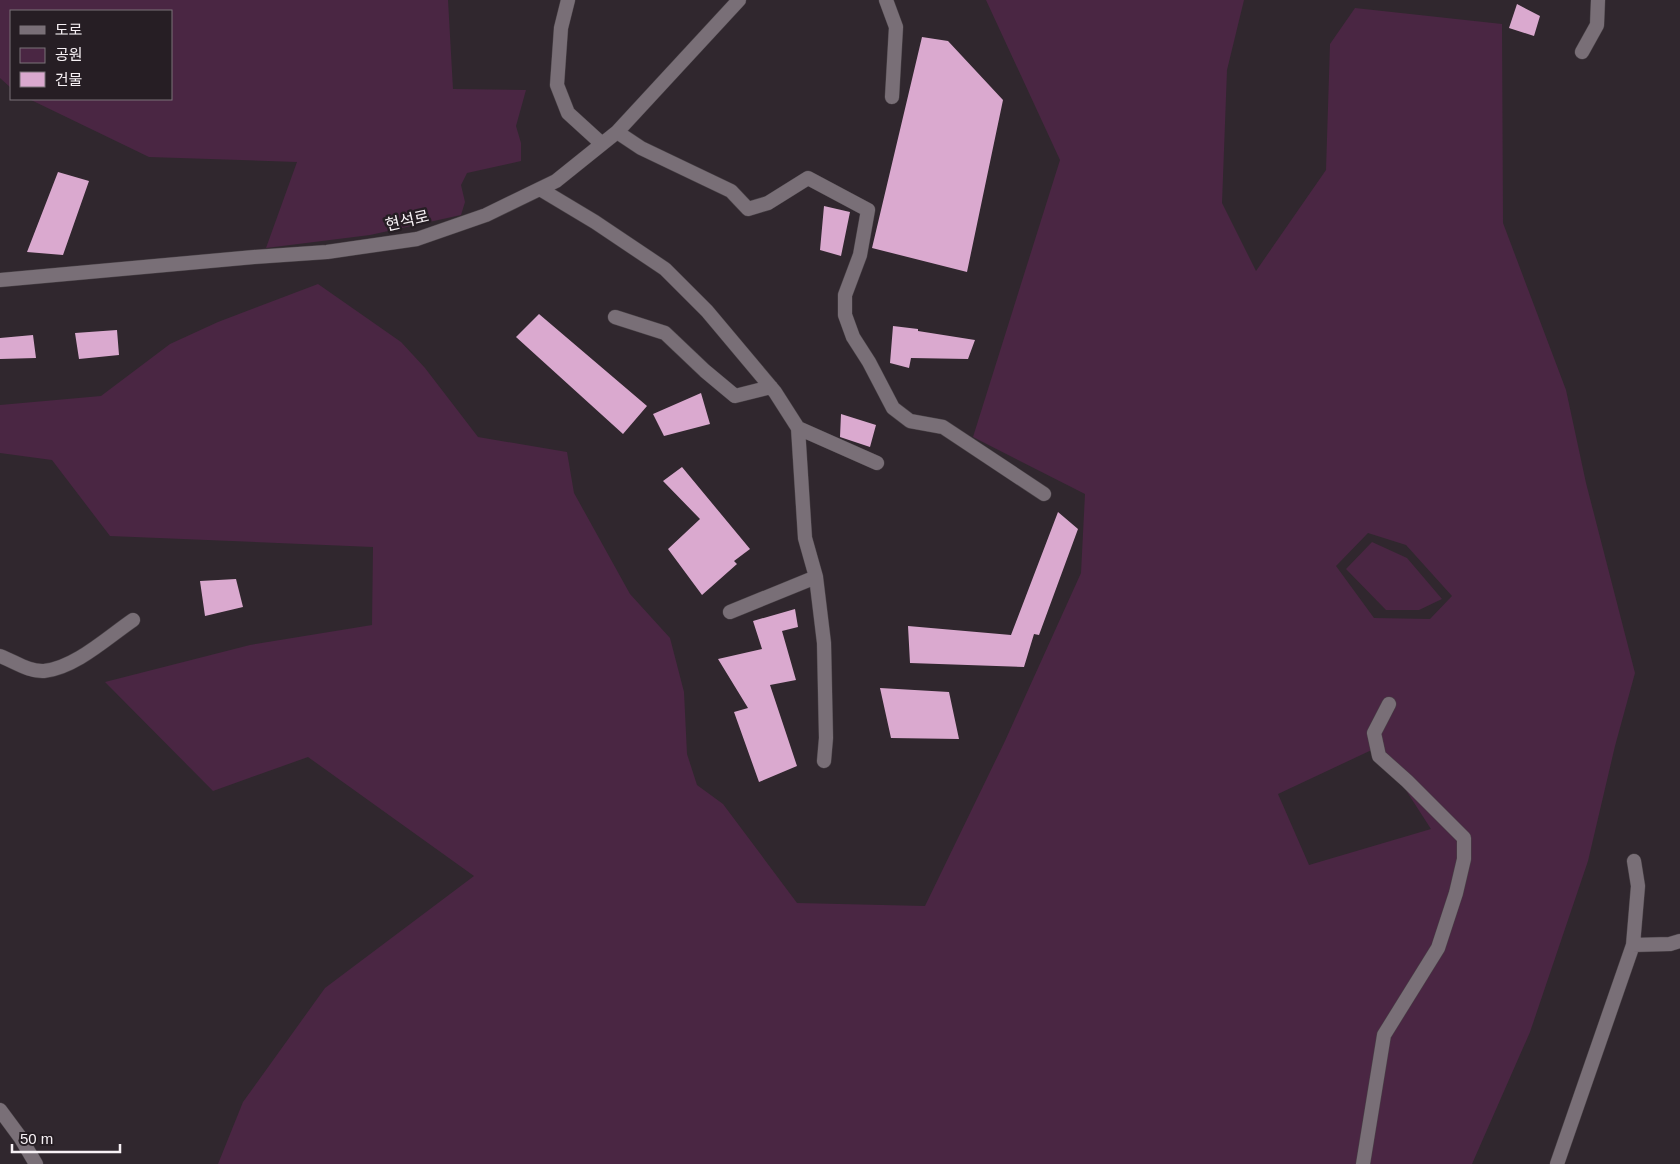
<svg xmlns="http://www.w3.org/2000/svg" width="1680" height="1164" font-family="Arial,'Noto Sans KR',sans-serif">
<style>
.green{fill:#4a2643;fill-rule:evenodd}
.building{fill:#daa9cf}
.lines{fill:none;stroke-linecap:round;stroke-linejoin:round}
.minor-casing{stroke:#494247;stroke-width:15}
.minor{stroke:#796f77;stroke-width:14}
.labels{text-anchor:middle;stroke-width:5;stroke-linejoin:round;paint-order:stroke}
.street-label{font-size:16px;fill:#f7f1f5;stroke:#261e24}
</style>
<rect width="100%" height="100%" fill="#30272e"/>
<path class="green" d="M0,0H448L453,89L526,90L516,126L521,143V161L467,173L461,185L465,202L461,215L370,235L266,248L297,162L149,157L29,99H171V11H11V88L0,78Z
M986,0H1244L1227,70L1222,203L1256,271L1326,170L1330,44L1355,8L1502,24L1503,223L1566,390L1586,483L1635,673L1615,746L1588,861L1530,1032L1472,1164H218L243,1102L325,988L474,876L308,757L213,791L105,682L250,645L372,625L373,547L110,536L52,460L0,453V405L101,396L170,344L218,322L318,284L401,342L425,368L478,437L567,452L574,493L630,594L670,638L684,692L687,754L697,785L723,804L797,903L925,906L1005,741L1081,573L1085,494L973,437L1060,160ZM1368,533L1406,545L1452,596L1430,619L1374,618L1336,566ZM1378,747L1431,829L1309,865L1278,794Z
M1372,542L1407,558L1442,599L1419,610H1386L1346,569Z"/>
<path class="building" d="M1517,4L1540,16L1534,36L1509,28Z
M922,37L948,41L1003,100L967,272L872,248Z
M58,172L89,181L63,255L27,252Z
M824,206L850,212L841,256L820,250Z
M539,314L647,406L623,434L516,337Z
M893,326L918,329V331L975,340L968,359L911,358L909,368L890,363Z
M117,330L119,355L79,359L75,333Z
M33,335L36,358L0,359V338Z
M701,393L710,424L664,436L653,414Z
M841,414L876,425L870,447L840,437Z
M682,467L750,549L734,561L737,564L702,595L668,549L700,519L663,481Z
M1058,512L1078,529L1039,635L1034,634L1024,667L910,663L908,626L1011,635Z
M236,579L243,607L205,616L200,581Z
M795,609L798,627L782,631L796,680L770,685L797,766L759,782L734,712L748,708L718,659L762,649L753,621Z
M880,688L949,692L959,739L891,738Z"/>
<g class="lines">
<defs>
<path id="minor" d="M568,0L561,28L557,85L568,113L602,144
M886,0L896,27L892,97
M1582,52L1597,25L1598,0
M617,132L641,148L731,191L748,209L768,203L808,178L868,210L860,255L845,295V315L853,337L869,362L893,408L910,421L943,427L1044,494
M540,189L595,222L665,269L707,311L775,392L798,428L805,538L816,577L824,643L826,738L824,761
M0,280L254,257L327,252L417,239L486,215L556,181L617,132L739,0
M615,317L665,333L705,371L735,396L771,387
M798,428L877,463
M730,612L816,577
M0,656C14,661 29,672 44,671C75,668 108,637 133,620
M1633,945L1670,944L1680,941
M0,1110L20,1137L36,1164
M1363,1164L1384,1035L1438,948L1456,893L1464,859V838L1407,781L1379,756L1374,733L1389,704
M1557,1164L1633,945L1638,886L1634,861"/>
</defs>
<use href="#minor" class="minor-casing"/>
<use href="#minor" class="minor"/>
</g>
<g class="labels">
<g class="street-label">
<text transform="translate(407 220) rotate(-13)" y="6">현석로</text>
</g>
</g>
<rect x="10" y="10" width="162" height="90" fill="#261e24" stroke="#7a7278"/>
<rect x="20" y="26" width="25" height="8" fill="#796f77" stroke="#7a7278"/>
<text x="55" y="35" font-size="15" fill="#f7f1f5">도로</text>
<rect x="20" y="48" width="25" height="15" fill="#4a2643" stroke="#7a7278"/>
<text x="55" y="60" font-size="15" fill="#f7f1f5">공원</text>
<rect x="20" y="72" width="25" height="15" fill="#daa9cf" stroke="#7a7278"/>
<text x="55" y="85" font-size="15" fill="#f7f1f5">건물</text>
<path d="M12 1144v8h108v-8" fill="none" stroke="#f7f1f5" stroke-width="2.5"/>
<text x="20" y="1144" font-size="15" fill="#f7f1f5" stroke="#261e24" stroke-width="4" paint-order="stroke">50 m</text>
</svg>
